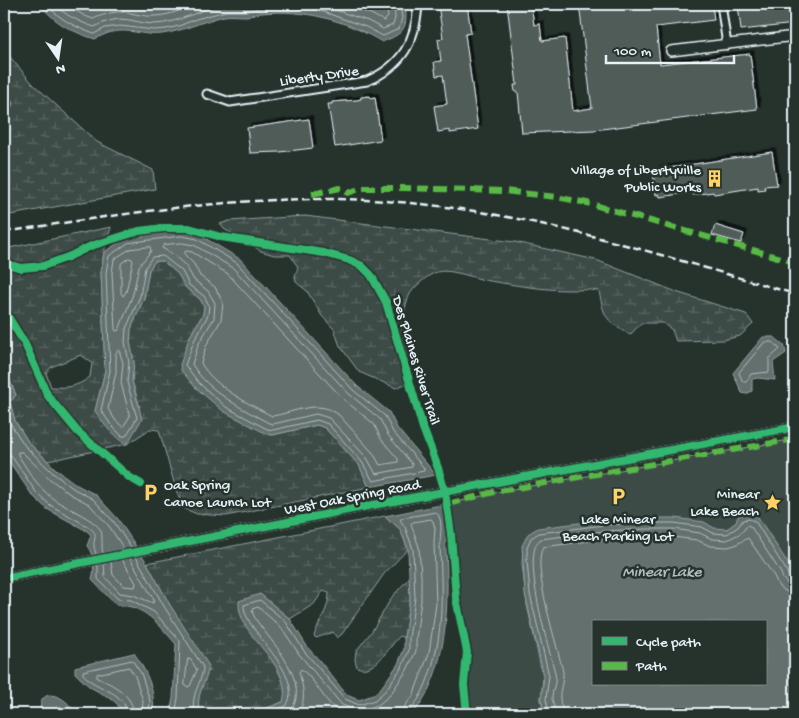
<svg xmlns="http://www.w3.org/2000/svg" width="799" height="718" font-family="'Gochi Hand',sans-serif">
<style>
.green{fill:#3e4b47;stroke:#939ea0}
.wetland{fill:url(#wetland-marsh);stroke:#939ea0;fill-rule:evenodd}
.water{fill:#636f6d;stroke:#98a3a5;fill-rule:evenodd}
.lines{fill:none;stroke-linecap:round;stroke-linejoin:round}
.shore{stroke:#b3bdc0;stroke-width:1}
.building{fill:#505c59;stroke:#e8f1f8;filter:url(#shadow)}
.minor-casing{stroke:#e8f1f8;stroke-width:11}
.tertiary-casing{stroke:#e8f1f8;stroke-width:12}
.minor{stroke:#26332d;stroke-width:7}
.tertiary{stroke:#26332d;stroke-width:9}
.rail{stroke:#e8f1f8;stroke-width:2.5;stroke-dasharray:8 4;stroke-linecap:butt}
.quiet{stroke:#58b947;stroke-width:6;stroke-dasharray:12 6;stroke-linecap:butt}
.cycleway-casing{stroke:#26332d;stroke-width:11}
.cycleway{stroke:#33b770;stroke-width:8}
.labels{text-anchor:middle;stroke-width:5;stroke-linejoin:round;paint-order:stroke}
.street-label{font-size:15px;fill:#e8f1f8;stroke:#26332d}
.poi-label{font-size:15px;fill:#e8f1f8;stroke:#26332d;text-anchor:end}
.water-label{font-size:16px;font-style:italic;fill:#b3bdc0;stroke:#26332d}
</style>
<defs>
<pattern id="wetland-marsh" width="20" height="14" patternUnits="userSpaceOnUse" patternTransform="scale(1.25)"><rect width="20" height="14" fill="#3e4b47"/><path d="M1 5h8M5 5V1M11 12h8M15 12V8" fill="none" stroke="#5a6562"/></pattern>
<filter id="shadow"><feDropShadow dx="3.5" dy="-3.5" stdDeviation="0" flood-color="#0009"/></filter>
</defs>
<rect width="100%" height="100%" fill="#26332d"/>
<filter id="ink" filterUnits="userSpaceOnUse"><feTurbulence type="fractalNoise" baseFrequency=".02" numOctaves="2"/><feDisplacementMap in="SourceGraphic" scale="10" xChannelSelector="R" yChannelSelector="G"/><feConvolveMatrix kernelMatrix="1 2 1 2 8 2 1 2 1" color-interpolation-filters="sRGB"/></filter>
<g filter="url(#ink)">
<path class="green" d="M795,439V585L738,519L731,527L723,530L523,546L522,564L527,605L543,677L541,699L544,714H466L463,680L468,651L459,604L449,504L502,491Z"/>
<path class="wetland" d="M4,50L33,84L97,142L153,170L155,189L4,216V147L8,127L4,121L7,90L4,84Z
M305,216L515,242L596,260L679,293L746,314L753,324L740,336L723,340L676,341L672,330L663,323H641L630,335C606,319 605,321 599,291C589,289 580,290 569,290C544,290 514,285 490,281C475,279 451,268 437,272C429,274 412,288 409,296C399,318 408,341 409,364C409,370 408,377 407,383L396,388L359,372L340,346L334,329L322,316L307,291L296,282L295,276L298,267L290,255H274L261,251L224,229L220,224L229,221Z
M111,227L104,252L101,272L105,371L95,411L140,407L132,381L134,362L130,342L131,329L144,298L149,270L155,261H163L178,274L186,288L200,299L204,306L203,314L189,338L273,435L317,425L325,428L359,465L369,487L226,516L197,514L185,509L177,493L159,430L150,429L127,444L48,461L29,443L15,421L10,402L16,395L4,367V249ZM81,355L92,363L90,377C77,387 67,388 51,387L46,373L51,367Z
M385,516L400,529L408,549L384,574L342,634L337,638L333,632L316,638L314,636C319,620 329,610 329,593L323,591L314,604L290,619L260,594L244,623C260,643 290,676 284,702L250,714H200C196,699 201,688 207,675L147,563Z
M410,577V598L404,638L400,636C389,646 375,675 357,667L355,660L356,651L372,631L392,597Z"/>
<path class="water" d="M40,4H405C408,28 405,33 382,42C346,20 304,9 262,13C257,13 252,15 247,16C239,16 231,15 224,16C203,21 183,31 162,34C147,36 134,30 120,31C111,31 103,35 95,39C73,32 54,23 40,4Z
M4,84L13,104L4,121C10,129 10,139 5,148L4,147Z
M183,231L198,234L240,259L357,386L389,412L397,428L436,475L369,487L359,465L325,428L317,425L272,435L265,433L223,411L195,387L181,370L180,365L189,338L203,314L204,306L200,299L186,288L178,274L163,261H155L149,270L144,298L131,329L130,342L134,362L132,381L142,419L127,444C113,438 104,424 95,411L105,371L101,272L104,252L126,238Z
M763,337H774L784,345L786,353L773,362L775,380L758,378L752,379V391L746,394L742,393L733,373Z
M4,367L16,395L10,402L15,421L29,443L57,470L77,485L96,495L118,519L147,563L170,605L209,666C206,685 194,695 200,714H170L173,698L176,644C158,624 145,605 116,605L92,580C95,570 94,554 87,546L91,535L87,531L47,509L32,495L4,454Z
M441,505C443,513 446,521 447,528C447,536 445,543 446,551C449,604 448,672 413,714H250L283,702C294,663 236,637 239,601L260,594L290,619L308,648L319,660L342,689L349,696L359,700L373,695L381,688L398,664L404,649V638L410,598L408,549L400,529L385,516Z
M748,513L758,517L791,568L795,582V714H544L541,699L544,676L525,594L522,546L528,534L538,528L604,520L645,518H675L704,522L714,528L727,529L735,523L739,515ZM593,622H765V684H593Z
M134,653C147,672 156,691 153,714H123C117,698 103,695 90,687C85,683 80,678 75,673V667Z
M48,695C62,695 69,704 77,714H37L39,713L42,699Z"/>
<g class="lines">
<path class="shore" d="M46,4C59,19 75,27 94,34L105,28L120,26L154,30L166,29L179,26L196,19L226,11H247L260,8H295L318,10L366,27L383,36L399,29L402,18L400,4
M54,4C64,15 80,22 94,27C102,23 110,20 120,19C131,19 143,24 155,24C178,23 199,10 222,5C231,3 240,5 249,4
M64,4L85,16L93,19C102,15 113,11 123,12C134,13 144,17 154,16C170,16 184,8 199,4
M317,4L368,21L383,29L393,25L395,18L394,4
M342,4L371,14L384,21L388,17L386,4
M182,236L197,239L237,263L353,390L385,416L393,432L424,468V471L373,481L362,462L328,424L317,420L273,430L267,429L226,407L199,383L185,365L194,341L208,315L209,305L204,296L189,285L182,271L163,256L152,257L145,268L140,296L126,329L125,342L129,363L127,382L137,418L126,436H122L111,425L101,410L110,371L106,273L109,256L128,243Z
M182,243L194,245L233,268L349,394L380,419L388,435L412,464V467L376,474L367,458L329,418L316,414L273,424L269,423C244,410 206,390 192,364L199,343L214,318L215,303L208,291L194,280L186,266L171,253L162,248L164,245Z
M150,247L151,251L139,266L133,294L119,330L116,331L115,329L112,273L114,259L130,249Z
M187,251L192,252L228,274L343,399L374,424L381,439L398,459V462L380,465L373,453L339,415C318,398 294,413 272,416C249,404 213,386 201,363L206,346L221,320L223,303L215,287L200,276L194,264L185,255V252Z
M129,258L132,259L133,261L126,292L123,296L121,293V264Z
M765,342H772L780,349L769,359V372L751,374L746,382H743L739,373Z
M119,350L123,363L121,383L130,416L123,427L116,421L108,409L116,372V353Z
M4,380L10,393L5,402L10,423L25,446L54,474L74,489L93,499L114,522L131,548
M4,452L10,454L36,492L50,505L89,527C100,536 93,536 94,546C94,549 96,552 96,555
M103,554C101,547 103,536 101,531C96,519 63,507 52,498C38,487 28,471 18,455V452H22L50,479L70,494L89,504L109,526L124,549
M136,557L165,608L203,667C202,685 189,694 195,714
M111,562L113,575L124,586L135,587L136,583L122,559
M104,563L105,577L120,593L133,595L153,603L154,600L130,558
M98,564V579L118,599L131,600L154,612L180,641L178,698L175,714
M188,659L191,660L197,670L190,686L188,687L185,685Z
M127,714C126,695 106,691 92,682C89,680 86,677 83,674V671L132,660L141,673L150,701L149,714
M134,714C133,695 113,684 97,678V674L129,667L135,676L143,701L142,714
M265,714L286,706C307,674 243,631 244,605L260,600L286,622L304,651L345,699L359,705L375,700L385,691L402,667L409,650V638L415,598L413,549L405,527L400,520L402,518L436,512C444,520 440,534 440,545C441,580 444,621 435,655C432,669 426,686 419,698C416,704 410,707 409,714
M283,714L292,709C307,684 280,651 265,632C260,625 253,618 252,609L258,607L281,627L299,654L342,705L359,711L378,705L390,695L407,670L416,651V639L421,600V576L419,547L411,524L413,522L431,519L433,521L435,528L434,542L436,604L429,653L413,696L405,706L403,714
M298,714C307,700 303,687 299,672L301,669C318,681 324,706 344,714
M549,714L546,699L549,676L530,594L527,561V547L531,538L539,533L604,525L645,523H674L702,527L713,533L727,534L738,527L743,520L748,519L755,521L786,570L789,577L795,579
M555,714C555,709 553,704 552,699C552,690 557,681 555,673C550,651 519,551 541,539L604,531L645,529H674L700,533L712,539L727,540L741,533L748,525L751,527L781,573C783,580 786,585 795,586
M563,714C563,709 560,704 560,699C559,690 564,681 563,672C558,647 531,567 543,547L604,539L646,537H673L697,540L710,546L728,547L735,545L748,538L774,576L779,587L787,592L795,593"/>
</g>
<path class="building" d="M438,4H467L471,33L465,34L478,129L450,133V130L438,132L434,106L447,104L443,75L436,76L434,62L441,61L438,39L443,38Z
M507,4H531L534,25L540,24L542,41L565,38L573,111L592,108L579,4H712L714,20L656,27L660,64L750,54L757,109L594,130L522,133L518,92H515L514,85H517Z
M738,4H795V24L741,30Z
M370,96L371,98L375,97L381,140L335,147L328,104H332V102L357,100L361,99V97Z
M309,119L313,148L280,152L250,153L247,128Z
M772,152L777,185L764,186L765,189L758,190V187L714,194L713,192L693,195V192L660,197L659,194L656,195L653,172L656,171V170Z
M715,225L744,234L741,243L712,235Z"/>
<g class="lines">
<defs>
<path id="minor" d="M721,4L727,45
M207,94L230,102L367,81C402,66 416,41 418,4
M4,578L373,505L795,427"/>
<path id="tertiary" d="M671,51L795,36"/>
</defs>
<use href="#minor" class="minor-casing"/>
<use href="#tertiary" class="tertiary-casing"/>
<use href="#minor" class="minor"/>
<use href="#tertiary" class="tertiary"/>
<path class="rail" d="M4,232C134,212 265,191 398,202C534,212 665,257 795,294"/>
<path class="quiet" d="M312,194L340,188L348,193L362,188H402L504,191L556,197L587,203L795,262
M448,504L494,492L795,439"/>
<defs>
<path id="cycleway" d="M4,263L21,268L43,266L68,257L91,246L139,231L164,228H189L221,237L324,253L349,260L362,266L371,275L386,302L423,428L438,468L445,492L451,534L456,598L467,652L464,685L467,714
M4,310L25,344L48,396L77,431L129,477L141,484
M4,578L373,505L795,427"/>
</defs>
<use href="#cycleway" class="cycleway-casing"/>
<use href="#cycleway" class="cycleway"/>
</g>
</g>
<defs>
<symbol id="building-bare" viewBox="-9 -9 18 18"><path d="M-4-6H4V6H1V3H-1V6H-4ZM-2.5-4.3h1.7v1.8h-1.7ZM.8-4.3h1.7v1.8H.8ZM-2.5-1h1.7V.8h-1.7ZM.8-1h1.7V.8H.8Z" fill="#ffd166" stroke="#26332d" stroke-width="2.5" paint-order="stroke"/></symbol>
<symbol id="parking-bare" viewBox="-9 -9 18 18"><path d="M-3.5-5.5H1a3.5 3.5 0 0 1 0 7H-1V5.5H-3.5ZM-1-3.4V-.6H.8a1.4 1.4 0 0 0 0-2.8Z" fill="#ffd166" stroke="#26332d" stroke-width="2.5" paint-order="stroke"/></symbol>
<symbol id="sight-bare" viewBox="-9 -9 18 18"><path d="M0-6L1.8-2.2L6-1.7L2.9 1.2L3.7 5.4L0 3.3L-3.7 5.4L-2.9 1.2L-6-1.7L-1.8-2.2Z" fill="#ffd166" stroke="#26332d" stroke-width="2.5" paint-order="stroke"/></symbol>
</defs>
<g fill-rule="evenodd">
<use href="#building-bare" x="702" y="166" width="25" height="25"/>
<use href="#parking-bare" x="138" y="480" width="25" height="25"/>
<use href="#parking-bare" x="606" y="484" width="25" height="25"/>
<use href="#sight-bare" x="760" y="490" width="25" height="25"/>
</g>
<g class="labels">
<g class="street-label">
<text transform="translate(319 75) rotate(-8)" y="5">Liberty Drive</text>
<text transform="translate(417 360) rotate(73)" y="5">Des Plaines River Trail</text>
<text transform="translate(352 496) rotate(-11)" y="5">West Oak Spring Road</text>
</g>
<g class="poi-label">
<text x="701" y="174">Village of Libertyville<tspan x="701" dy="17">Public Works</tspan></text>
<text x="164" y="489" text-anchor="start">Oak Spring<tspan x="164" dy="17">Canoe Launch Lot</tspan></text>
<text x="759" y="498">Minear<tspan x="759" dy="17">Lake Beach</tspan></text>
<text x="618" y="523" text-anchor="middle">Lake Minear<tspan x="618" dy="17">Beach Parking Lot</tspan></text>
</g>
<g class="water-label">
<text x="662" y="576">Minear Lake</text>
</g>
</g>
<rect width="799" height="718" fill="none" stroke="#26332d" stroke-width="20"/>
<rect x="10" y="10" width="779" height="698" fill="none" stroke="#e8f1f8" stroke-width="2" filter="url(#ink)"/>
<rect x="592" y="620" width="175" height="65" fill="#26332d" stroke="#747f7e"/>
<rect x="602" y="637" width="25" height="8" fill="#33b770" stroke="#747f7e"/>
<text x="636" y="646" font-size="15" fill="#e8f1f8">Cycle path</text>
<rect x="602" y="662" width="25" height="8" fill="#58b947" stroke="#747f7e"/>
<text x="636" y="670" font-size="15" fill="#e8f1f8">Path</text>
<g transform="translate(58 58) rotate(167)" stroke="#26332d" stroke-width="4" paint-order="stroke">
<path d="M0-4L9 19L0 12L-9 19Z" fill="#e8f1f8"/>
<text y="-8" font-size="14" font-weight="bold" text-anchor="middle" fill="#e8f1f8">N</text>
</g>
<path d="M606 55v8h128v-8" fill="none" stroke="#e8f1f8" stroke-width="2.5"/>
<text x="614" y="55" font-size="15" fill="#e8f1f8" stroke="#26332d" stroke-width="4" paint-order="stroke">100 m</text>
</svg>
